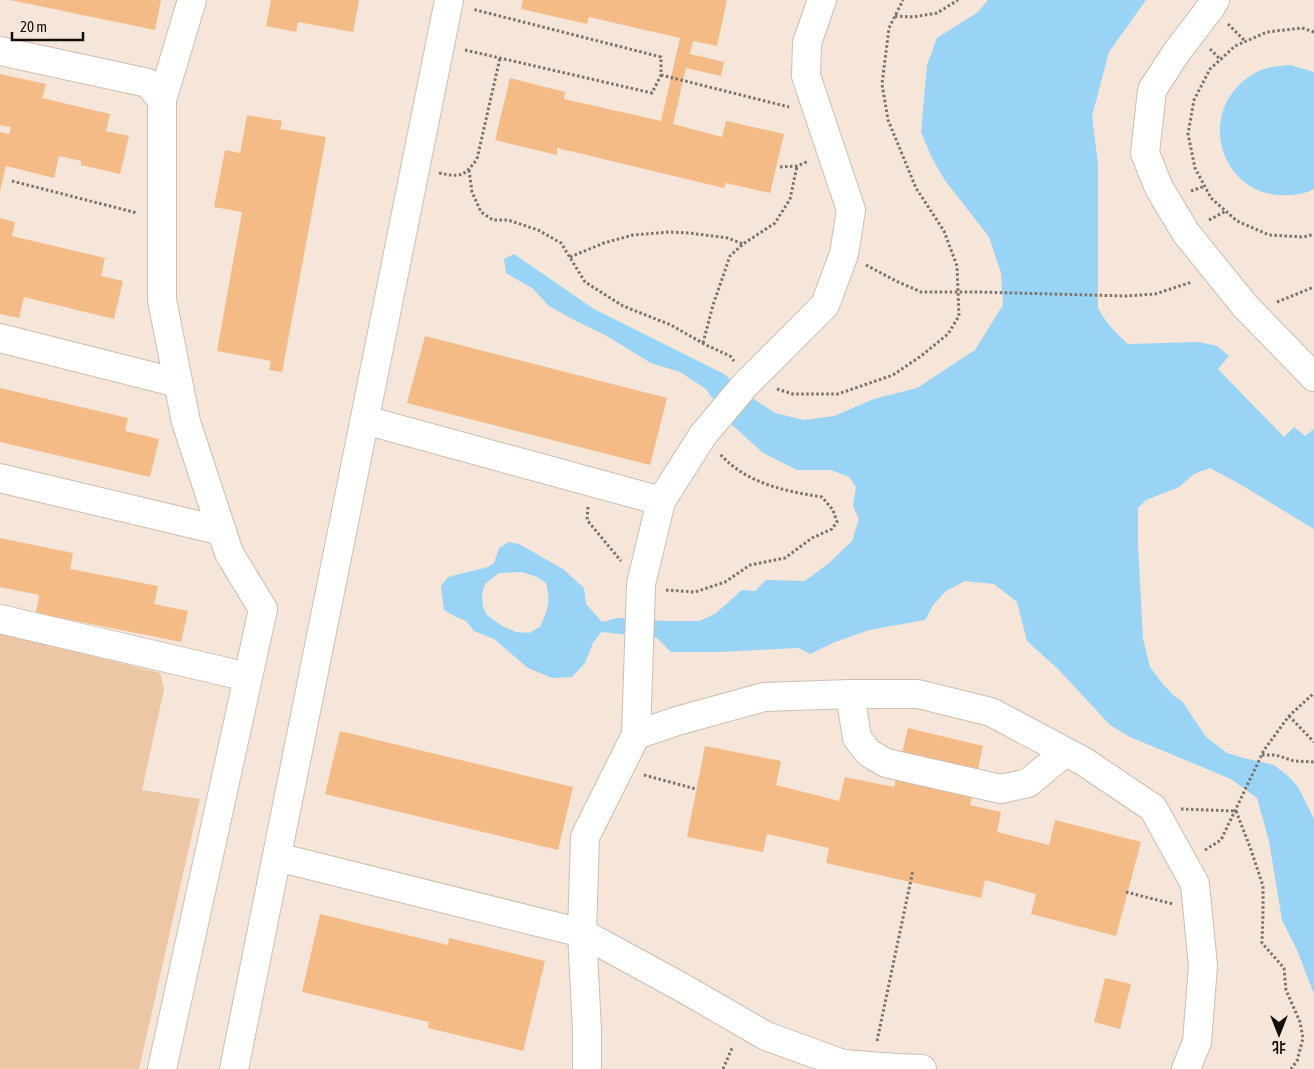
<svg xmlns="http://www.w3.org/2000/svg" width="1314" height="1069" font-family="'Asap Condensed','Noto Sans SC',sans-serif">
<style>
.garden{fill:#edc7a5}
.water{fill:#99d3f6;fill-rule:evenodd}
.building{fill:#f5bb86}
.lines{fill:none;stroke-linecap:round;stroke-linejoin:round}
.minor-casing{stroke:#cdbeb2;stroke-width:30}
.path{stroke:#7c726a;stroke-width:3;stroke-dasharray:2.5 2.5;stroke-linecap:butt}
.minor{stroke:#fff;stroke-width:28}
</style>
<rect width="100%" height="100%" fill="#f5e6d9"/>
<path class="garden" d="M0,633L160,673L164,689L142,790L200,799L139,1069H0Z"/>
<path class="water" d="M988,0H1146L1109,52L1092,116L1098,164V308C1105,322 1116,333 1128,344L1199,342L1217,346L1229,356L1218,369L1284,437L1294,427L1305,436L1314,429V529L1238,483L1210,468L1194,474L1179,487L1146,500L1138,508V546L1143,639L1150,667L1162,683L1174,696L1182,701L1206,737L1227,753L1244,758L1274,765L1288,776L1298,787L1313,817L1314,821V994L1297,950L1282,920L1269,841L1257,798L1231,779L1130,737L1110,725L1058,669L1027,641L1017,602L994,584L965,581L946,591L934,604L925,620L869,630L835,642L810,654L799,648L719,652H671L657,638L601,632L593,643L585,663L572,677L552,678L528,668L494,639L474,631L466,621L456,617L444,610L441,586L448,577L488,567L494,563L499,548L509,542L519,544L563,569L584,588L586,604L602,622L618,618L666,621H699L715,614L742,590L755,591L766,580L805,581L829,563L852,541L859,519L853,506L856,487L849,477L831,470H797L763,453L731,424L706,389L680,372L651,363L605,335L574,320L549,306L532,288L506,273L504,259L514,254L594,309L724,374L752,398L775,413L804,420L834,416L874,399L917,388L975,350L1003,305L1001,273L989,237L944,179L932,158L921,132L927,65L937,38L978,12ZM522,572L537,577L546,583C551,603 548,609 540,627L529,633L516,632L502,626L487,615L483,607L482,594L485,584L499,573Z
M1290,65L1314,72V189C1303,195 1290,196 1277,195C1224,190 1201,124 1238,86C1246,78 1256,71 1267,68C1274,66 1282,66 1290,65Z"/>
<path class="building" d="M10,0H161L155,30Z
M271,0H359L353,32L298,22L296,32L266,26Z
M523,0H727L717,46L693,41L690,54L724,62L721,76L686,68L673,124L722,137L726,121L784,134L770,193L726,183L724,188L557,148V155L495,140L510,78L565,92L564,99L661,121L680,38L589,17L587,24L521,9Z
M0,74L46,84L42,98L110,114L106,131L129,136L120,174L81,165V161L59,156L54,178L6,166L0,191V132L9,134L11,127L0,125Z
M247,115L282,121L280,129L326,137L282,372L269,370L271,361L217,351L242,212L214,207L225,150L240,153Z
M0,218L15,222L12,236L105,258L101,276L123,281L114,319L24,297L19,318L0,314Z
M425,336L667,398L650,465L407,403Z
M0,388L128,418L125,431L159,439L150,477L0,442Z
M0,538L73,553L70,569L158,586L154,604L188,611L181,642L36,613L39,595L0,587Z
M908,728L983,746L970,805L1001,812L997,832L1049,845L1055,820L1141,842L1116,936L1031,914L1036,894L985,880L981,898L826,863L829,848L767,834L763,852L687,837L705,746L781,761L776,785L839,801L845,777L894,787Z
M340,731L573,787L558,850L325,794Z
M320,914L448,945L449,938L545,961L523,1051L428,1028L429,1022L302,992Z
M1105,978L1131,984L1120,1029L1094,1022Z"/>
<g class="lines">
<defs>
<path id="minor" d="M1215,0L1211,7L1176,53L1152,90L1145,153L1159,188L1186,233L1245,306L1314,377
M0,51L148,83L162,100V300L186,422L229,553L263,609L162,1069
M162,100L192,0
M0,338L178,383
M365,420L661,501
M0,478L222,531
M0,619L248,677
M850,694L857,738L869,753L886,763L1001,789L1028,783L1065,752
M636,735L677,721L764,697L850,694H918L991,712L1083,761L1153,808L1195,884L1203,966L1197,1042L1186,1069
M277,857L582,933L683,988L766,1036L843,1064L896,1068L922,1069
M234,1069L449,0
M587,1069V1030L582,933L585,837L636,735L641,584L661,501L703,435L745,385L825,305L844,254L851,210L806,76L807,43L822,0"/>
</defs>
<use href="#minor" class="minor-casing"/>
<path class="path" d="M895,16L913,17L937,13L958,0
M1228,24L1245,41
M1314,32L1302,28L1267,32L1235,46L1210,69L1194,100L1188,134L1195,168L1211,198L1237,221L1269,235L1304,237L1314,234
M1210,49L1221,60
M465,50L652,93L661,75V57L472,9
M661,75L789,107
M780,167L797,166L809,161
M469,170L472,192L481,212L493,220H508L538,230L561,243L585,282L623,306L671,325L706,345L730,356L734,361
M439,173C460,177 463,178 477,159L500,58
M12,181L137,213
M1191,191L1205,186
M1209,220L1226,211
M570,257L604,243L633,235L670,232L689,233L728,238L743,244
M866,265L896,281L921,292H979L1126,296L1155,294L1192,282
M1277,302L1314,287
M703,343L713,305L730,256L743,244L775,223L790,199L797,166
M777,389L793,394H838L893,375L921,356L948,334L959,316L957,266L944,231L916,188L888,120L882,84L889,28L903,0
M588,507L587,520L621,561
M666,590L695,592L725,582L750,565L785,558L812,538L832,529L837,522L833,510L822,497C785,491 747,484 720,454
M1289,716L1314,742
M1262,755H1276L1294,761L1314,762
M644,775L696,789
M1181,809L1236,811L1250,847L1263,886V911L1262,943L1284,968L1286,990L1300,1022L1303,1038L1297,1061L1291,1069
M1205,850L1221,840L1264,750L1289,716L1314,693
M1126,892L1173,904
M877,1041L913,870
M723,1069L733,1046"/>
<use href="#minor" class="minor"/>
</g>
<g transform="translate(1279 1034) rotate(180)" stroke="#f5e6d9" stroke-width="4" paint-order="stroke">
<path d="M0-4L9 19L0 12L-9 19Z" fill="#120d09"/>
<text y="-8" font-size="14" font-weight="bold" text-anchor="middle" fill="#120d09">北</text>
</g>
<path d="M12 32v8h71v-8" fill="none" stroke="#120d09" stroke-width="2.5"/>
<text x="20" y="32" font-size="15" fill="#120d09" stroke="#f5e6d9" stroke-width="4" paint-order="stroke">20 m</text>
</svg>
